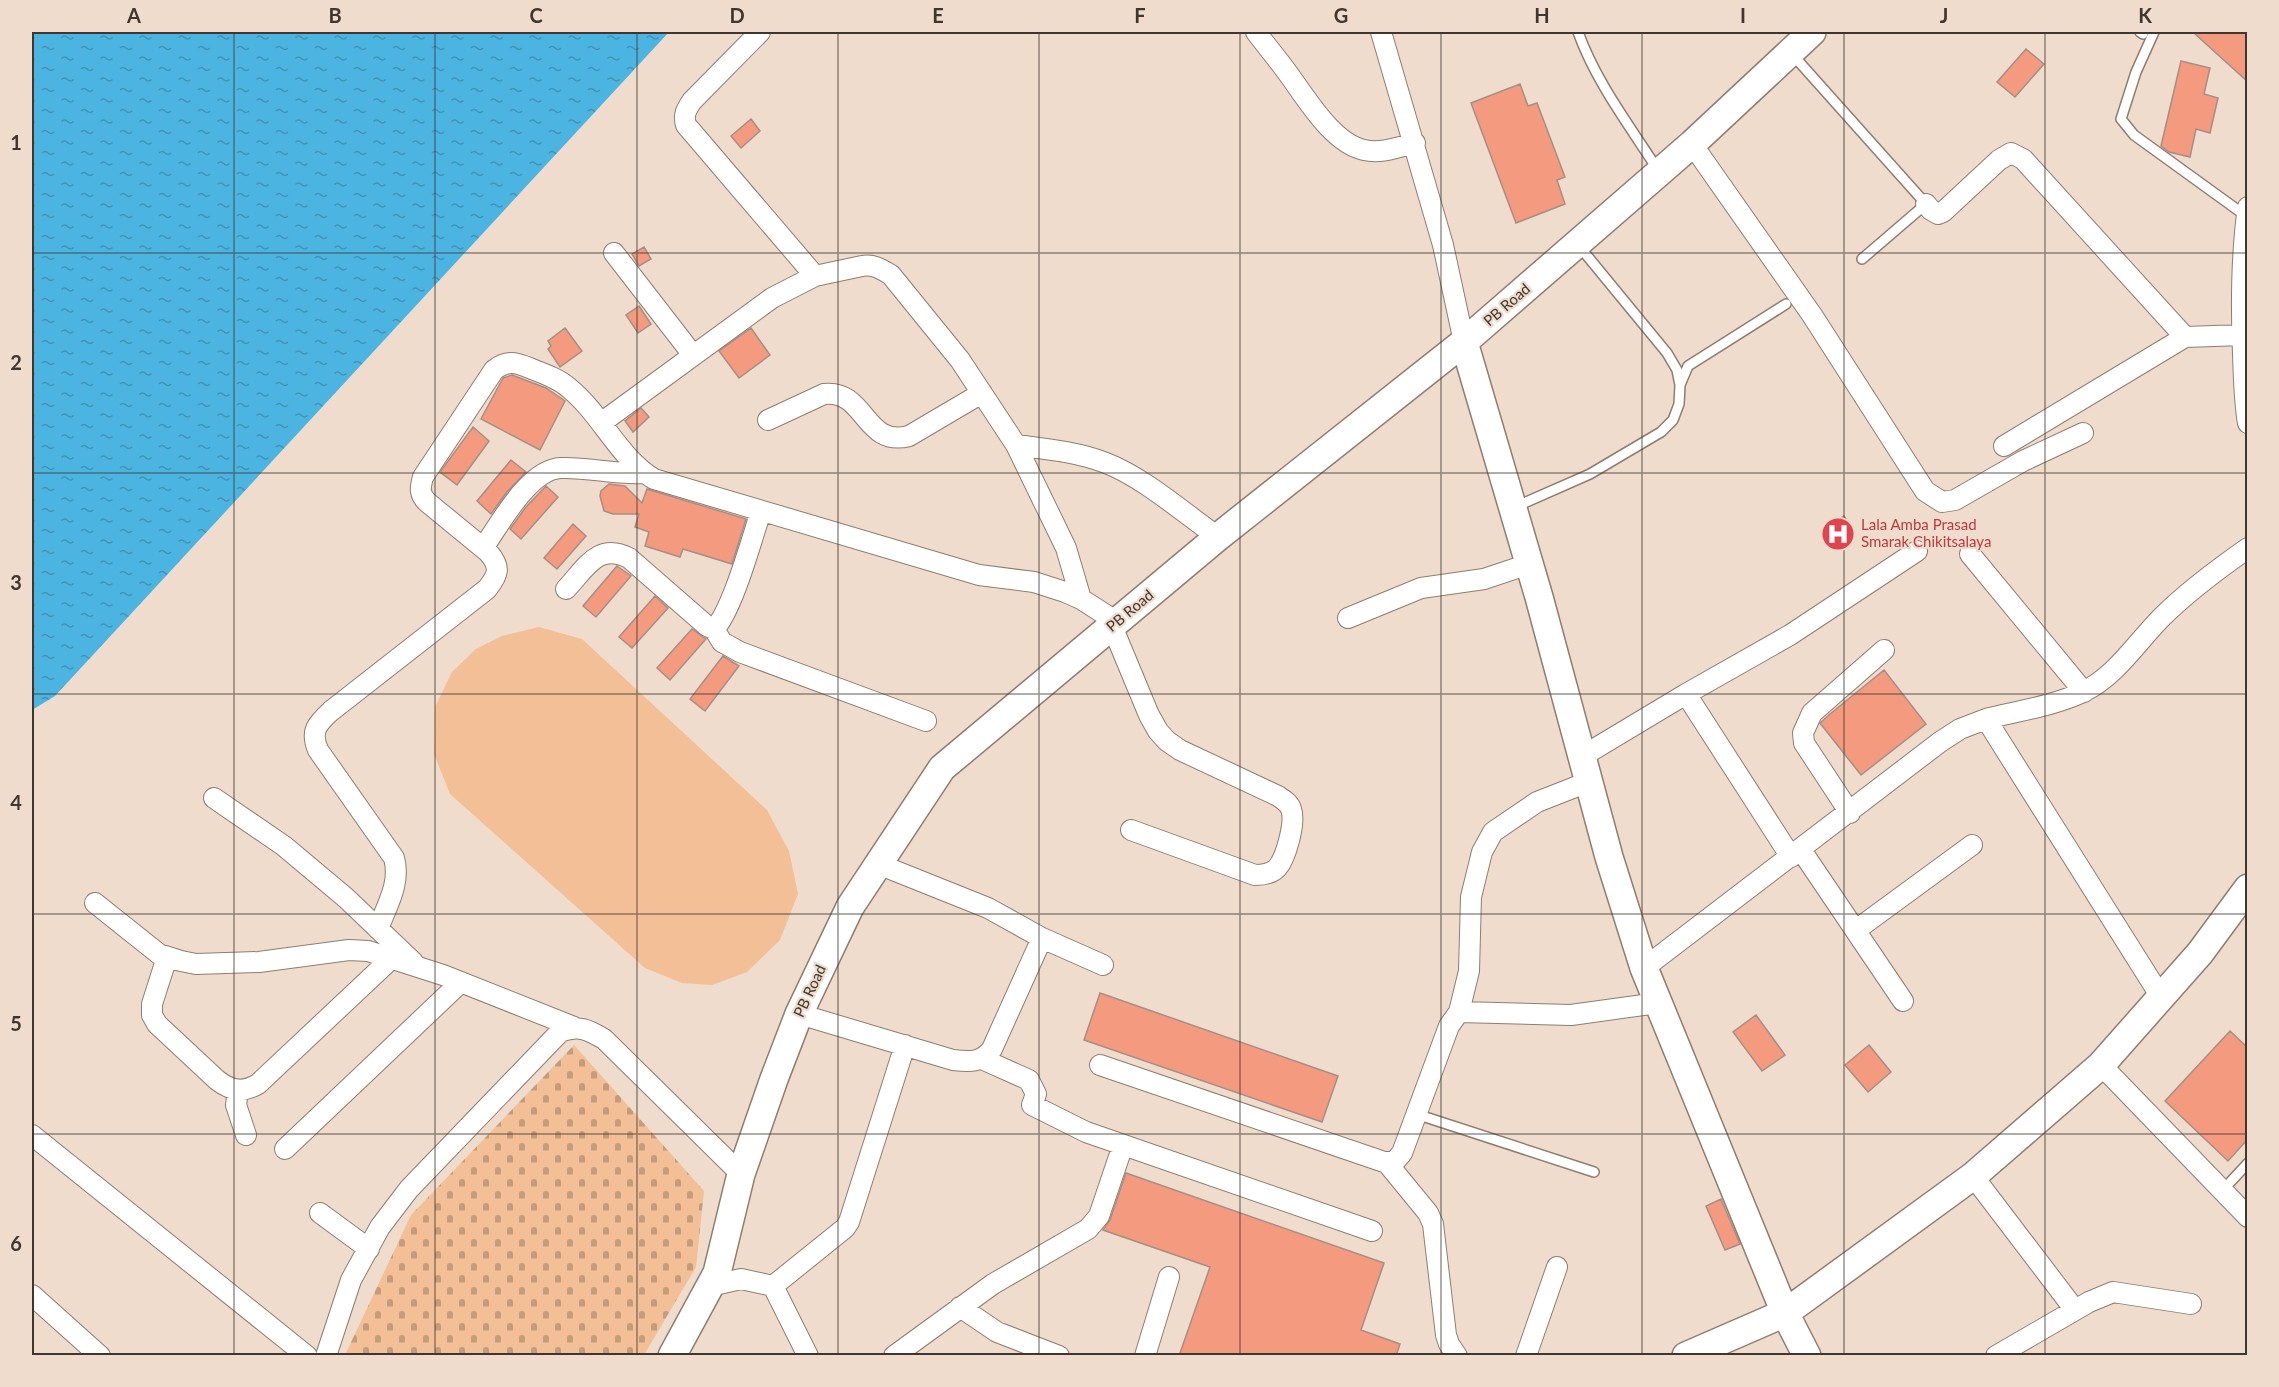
<svg xmlns="http://www.w3.org/2000/svg" width="2279" height="1387" font-family="Lato,sans-serif">
<style>
.cemetery{fill:url(#cemetery-stones)}
.pitch{fill:#f2bf96}
.water{fill:url(#water-ripples)}
.building{fill:#f49a7f;stroke:#a68e87;stroke-width:1.5}
.lines{fill:none;stroke-linecap:round;stroke-linejoin:round}
.lane-casing{stroke:#8f7d6e;stroke-width:12}
.street-casing{stroke:#8f7d6e;stroke-width:22}
.secondary-casing{stroke:#8f7d6e;stroke-width:30}
.lane{stroke:#fff;stroke-width:9}
.street{stroke:#fff;stroke-width:20}
.secondary{stroke:#fff;stroke-width:27}
.grid{fill:none;stroke:#3e362f;stroke-width:1.5;stroke-opacity:0.55}
.labels{text-anchor:middle;stroke-width:4.5;stroke-linejoin:round;paint-order:stroke}
.street-label{font-size:15px;fill:#3e362f;stroke:#f0dccc}
.health-label{font-size:15px;fill:#be3a42;stroke:#f0dccc;text-anchor:start}
.neatline{fill:none;stroke:#3e362f;stroke-width:2}
.grid-label{font-size:20px;text-anchor:middle;font-weight:bold;fill:#3e362f}
</style>
<defs>
<pattern id="cemetery-stones" width="16" height="16" patternUnits="userSpaceOnUse" patternTransform="scale(1.5)"><rect width="16" height="16" fill="#f2bf96"/><path d="M2 7V4a2 2 0 0 1 4 0v3zM10 15v-3a2 2 0 0 1 4 0v3z" fill="#c59c7b"/></pattern>
<pattern id="water-ripples" width="26" height="14" patternUnits="userSpaceOnUse" patternTransform="scale(1.5)"><rect width="26" height="14" fill="#4bb4e1"/><path d="M2 4q2-2 4 0t4 0M15 11q2-2 4 0t4 0" fill="none" stroke="#4093b7"/></pattern>
</defs>
<rect width="100%" height="100%" fill="#f0dccc"/>
<path class="cemetery" d="M574,1045L704,1191L696,1267L644,1355H345L411,1215Z"/>
<path class="pitch" d="M539,627L582,639L767,810L789,851L798,894L780,940L747,972L712,985L682,983L645,968L450,794L434,754L435,707L452,672L476,649L502,636Z"/>
<path class="water" d="M32,32H669L55,696L32,710Z"/>
<path class="building" d="M2193,32H2247V81L2206,44Z
M2026,49L2044,64L2015,97L1997,82Z
M2181,61L2210,68L2204,94L2218,98L2210,133L2196,129L2190,157L2169,152L2161,146Z
M1520,84L1528,106L1537,103L1565,177L1557,180L1565,204L1516,223L1471,103Z
M751,119L760,131L741,148L731,136Z
M644,247L651,259L639,266L632,254Z
M639,306L651,324L638,333L626,315Z
M565,328L582,351L560,367L548,349L551,346L548,341Z
M751,328L770,355L739,378L719,351Z
M512,375L546,388L565,401L540,450L481,419L503,378Z
M641,408L649,417L633,432L625,421Z
M473,427L489,441L457,485L440,472Z
M511,460L526,472L507,492L491,514L477,501Z
M609,484L625,486L642,503L647,489L746,519L732,564L683,549L680,557L645,546L649,532L635,527L639,514H613L604,511L600,496L601,491Z
M546,486L558,497L521,539L510,529L526,507Z
M1844,516L1854,532L1833,544L1824,528Z
M573,524L586,536L557,569L544,558Z
M617,566L631,576L596,617L583,606Z
M655,596L668,608L632,648L619,637Z
M692,629L706,639L670,680L657,668Z
M723,656L739,666L705,711L690,699Z
M1884,670L1926,724L1861,775L1820,723L1830,714Z
M1100,993L1338,1076L1322,1122L1084,1040Z
M1756,1015L1785,1055L1762,1071L1733,1032Z
M2230,1031L2247,1047V1140L2228,1161L2165,1101Z
M1869,1045L1891,1072L1868,1092L1845,1065Z
M1126,1173L1384,1263L1361,1330L1400,1344L1396,1356H1179L1210,1267L1103,1230L1110,1220Z
M1721,1199L1740,1244L1725,1250L1706,1206Z"/>
<g class="lines">
<defs>
<path id="lane" d="M1578,32C1596,82 1629,125 1658,170
M2140,32L2143,34
M2154,32L2136,72L2121,119L2134,135L2246,216
M1792,54L1926,204L1862,259
M1680,385L1688,366L1786,304
M1515,507L1590,474L1661,432L1673,420L1679,404L1680,385L1677,370L1667,353L1579,246
M1416,1114L1594,1172
M2222,1191L2248,1163"/>
<path id="street" d="M760,32L692,101C686,110 683,115 686,125L815,276
M1256,32C1265,44 1275,56 1284,68C1304,94 1331,143 1364,150C1381,154 1399,147 1415,143
M1381,32L1443,245L1464,342
M1692,144L1812,315L1925,491L1942,502L1955,500L2023,461L2083,433
M1926,204L1931,210L1938,214L1943,212L1999,160L2011,153L2023,159L2185,337L2242,335
M2248,207C2241,256 2241,305 2243,354C2244,377 2244,400 2248,423
M614,253L693,355
M768,420L824,394C866,389 864,448 909,436L982,393
M601,423L772,298L815,276L862,266C874,264 881,269 891,275L960,360L1016,445L1066,548L1081,599
M1016,445C1046,449 1078,452 1106,463C1143,477 1185,514 1218,537
M2004,446L2185,337
M483,548C500,524 529,469 561,468C589,467 616,475 644,473
M1970,554L2084,692
M566,589C586,568 598,542 629,558L707,626L714,629C732,612 752,538 761,511
M1348,618L1421,588L1484,579L1529,564
M1112,626L1149,715L1158,731L1167,741L1180,750L1278,796C1284,800 1289,803 1291,809C1296,822 1286,858 1277,868C1271,874 1263,875 1255,875L1131,830
M714,629L722,642L740,652L926,721
M1686,694L1791,857
M1986,719C2018,711 2053,706 2083,692C2117,675 2136,643 2162,617C2188,591 2218,569 2248,548
M1581,757L1686,694L1790,635L1917,551
M214,798L284,846L346,898L413,962
M1850,813L1804,743L1803,733L1812,713L1884,650
M1801,850L1903,1001
M878,864L988,908L1042,938L1103,965
M95,903L159,954L181,961L196,964L259,962L349,950L368,951L443,975L574,1027
M378,929C387,905 401,883 394,858L318,750C310,731 317,724 331,711L487,589C499,574 501,567 488,552L427,502C419,494 420,488 423,477L494,370C508,359 517,363 532,369C545,374 559,379 569,388C602,415 618,457 654,479L979,575L1034,582L1065,592L1081,599L1117,622
M1856,930L1972,845
M167,957L152,1004V1015L157,1024L217,1080C231,1091 243,1093 258,1084L392,958
M1644,968L1940,742L1960,729L1986,719L2161,997
M1459,1012L1469,971L1471,897L1482,852L1493,832L1537,802L1588,782
M799,1014L953,1060C969,1062 982,1063 992,1049L1042,938
M982,1059L1029,1080L1036,1094L1032,1105L1086,1132L1372,1231
M1100,1065L1387,1163L1396,1160L1402,1153L1449,1026L1459,1012L1571,1015L1658,1003
M2101,1065L2248,1217
M238,1090L236,1105L246,1135
M32,1135L307,1356
M285,1149L461,982
M1387,1163L1428,1213L1433,1224L1446,1335L1449,1344L1457,1356
M1973,1176L2075,1310
M320,1213L369,1249
M710,1286L741,1279L773,1286L808,1356
M773,1286L845,1228L849,1222L905,1045
M32,1295L100,1356
M960,1307L997,1332L1059,1356
M326,1356L351,1280L380,1227L409,1189L560,1032C579,1025 587,1029 604,1039L741,1174
M894,1356L993,1284L1088,1229L1099,1216L1123,1145
M1145,1356L1169,1277
M1526,1356L1557,1267
M1996,1356L2089,1302L2113,1292L2191,1304"/>
<path id="secondary" d="M1464,342L1539,597L1609,857L1644,968L1785,1313L1807,1356
M672,1356L717,1273L741,1174L774,1079L799,1014L850,907L942,768L1218,537L1464,342L1692,144L1812,32
M1686,1356L1785,1313L1973,1176L2101,1065L2200,953L2248,888"/>
</defs>
<use href="#lane" class="lane-casing"/>
<use href="#street" class="street-casing"/>
<use href="#secondary" class="secondary-casing"/>
<use href="#lane" class="lane"/>
<use href="#street" class="street"/>
<use href="#secondary" class="secondary"/>
</g>
<path class="grid" d="M234,32V1356M435,32V1356M637,32V1356M838,32V1356M1039,32V1356M1240,32V1356M1441,32V1356M1642,32V1356M1844,32V1356M2045,32V1356M32,253H2248M32,473H2248M32,694H2248M32,914H2248M32,1134H2248"/>
<defs>
<symbol id="hospital-disc" viewBox="-11 -11 22 22"><circle r="9.5" fill="#e0444e" stroke="#f0dccc"/><path d="M-5-5h3v3.5h4V-5h3V5h-3V1.5h-4V5h-3Z" fill="#fff"/></symbol>
</defs>
<g fill-rule="evenodd">
<use href="#hospital-disc" x="1819" y="515" width="38" height="38"/>
</g>
<g class="labels">
<g class="street-label">
<text transform="translate(1507 305) rotate(-41)" y="5">PB Road</text>
<text transform="translate(1130 611) rotate(-40)" y="5">PB Road</text>
<text transform="translate(810 991) rotate(-65)" y="5">PB Road</text>
</g>
<g class="health-label">
<text x="1861" y="530">Lala Amba Prasad<tspan x="1861" dy="17">Smarak Chikitsalaya</tspan></text>
</g>
</g>
<rect width="2279" height="1387" fill="none" stroke="#f0dccc" stroke-width="66"/>
<rect x="33" y="33" width="2213" height="1321" class="neatline"/>
<g class="grid-label">
<text x="134" y="23">A</text>
<text x="335" y="23">B</text>
<text x="536" y="23">C</text>
<text x="737" y="23">D</text>
<text x="938" y="23">E</text>
<text x="1140" y="23">F</text>
<text x="1341" y="23">G</text>
<text x="1542" y="23">H</text>
<text x="1743" y="23">I</text>
<text x="1944" y="23">J</text>
<text x="2145" y="23">K</text>
<text x="16" y="150">1</text>
<text x="16" y="370">2</text>
<text x="16" y="590">3</text>
<text x="16" y="810">4</text>
<text x="16" y="1031">5</text>
<text x="16" y="1251">6</text>
</g>
</svg>
